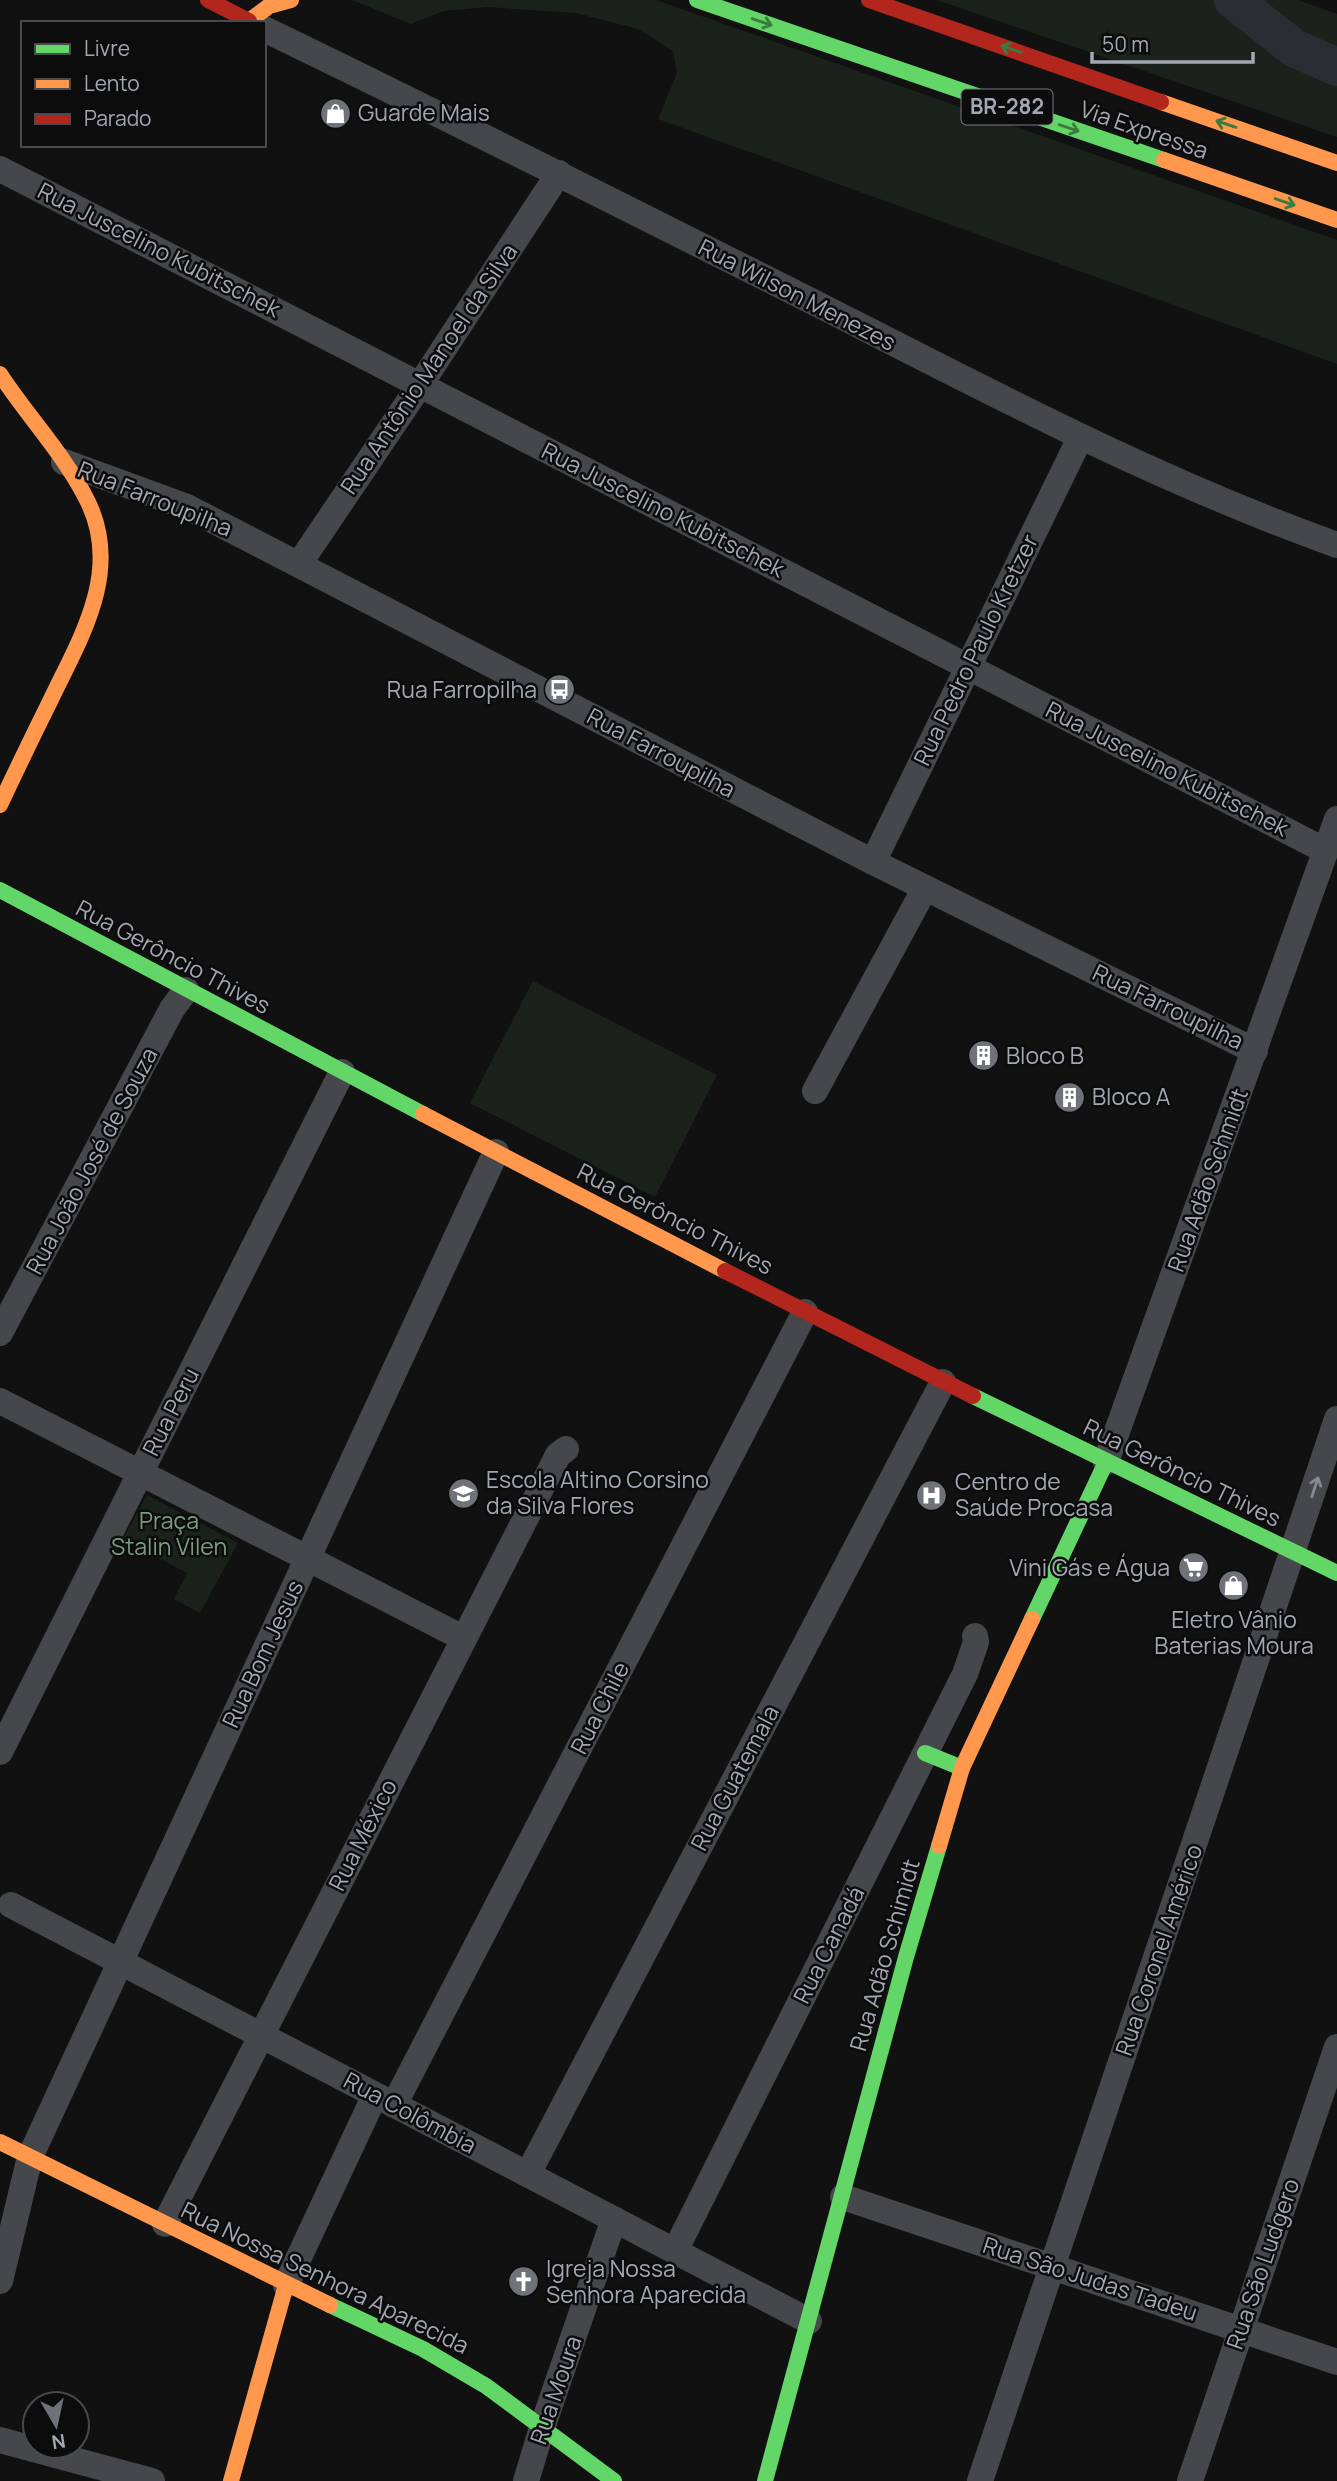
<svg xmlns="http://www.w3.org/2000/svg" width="1337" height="2481" font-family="Manrope,sans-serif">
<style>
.green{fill:#1b221c}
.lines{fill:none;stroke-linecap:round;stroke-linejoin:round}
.river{stroke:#282e34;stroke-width:38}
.street{stroke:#46474a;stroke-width:26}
.fast{stroke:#63d668;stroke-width:16}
.slow{stroke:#ff974d;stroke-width:16}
.jam{stroke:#b3261e;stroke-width:16}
.oneway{stroke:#3c7b3f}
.oneway2{stroke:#878a93}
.labels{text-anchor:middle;stroke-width:5;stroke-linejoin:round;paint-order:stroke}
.shield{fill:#0c0c0d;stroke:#767880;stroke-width:2}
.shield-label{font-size:21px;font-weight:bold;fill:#a3a7b2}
.poi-label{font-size:23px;fill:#a3a7b2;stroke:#0c0c0d;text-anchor:start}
.street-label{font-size:23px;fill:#a3a7b2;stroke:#0c0c0d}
.park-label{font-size:23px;fill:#7b9c7e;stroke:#0c0c0d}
</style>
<rect width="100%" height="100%" fill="#111112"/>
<path class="green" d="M352,0H656L1337,240V364L658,119L677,73L673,51L638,29L576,13L487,7L443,11L411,24Z
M937,0H1298L1337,14V137Z
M533,981L717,1075L655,1197L470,1103Z
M147,1495L238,1543L200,1613L174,1599L187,1573L123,1539Z"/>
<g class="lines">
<path class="river" d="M1233,0L1294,48L1337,67"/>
<path class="street" d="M264,29C453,120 640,215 827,309C995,395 1159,481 1337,545
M0,169L1326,851
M64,462L187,507L873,862L1255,1051
M299,564L420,385L559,173
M873,862L1080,438
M815,1091L925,888
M0,1333L172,1009L186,990
M0,1401L463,1638
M1106,1462L1337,819
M0,1752L342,1072
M11,1905L809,2321
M394,2105L805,1312
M528,2174L943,1382
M843,2197L1337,2362
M165,2224L558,1455L566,1449
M675,2251L965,1674L976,1642L975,1636
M0,2281L30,2157L496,1152
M286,2285L375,2095
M0,2440L152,2481
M526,2481L542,2428L614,2219
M980,2481L1337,1419
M1190,2481L1337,2047"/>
<path class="fast" d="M697,0L1164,160
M0,890L423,1114
M973,1396L1337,1573
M1032,1619L1106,1462
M925,1753L962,1768
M330,2305L423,2349L486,2386L614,2481
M765,2481L906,1957L939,1846"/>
<path class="slow" d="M249,21L269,6L291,0
M1161,102L1337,163
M1164,160L1337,220
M0,374C28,417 65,455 88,502C120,568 85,630 56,689C37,728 18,766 0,805
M423,1114L725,1271
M939,1846L962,1768L1032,1619
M0,2142L330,2305
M231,2481L286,2285"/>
<path class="jam" d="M208,0L249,21
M869,0L1161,102
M725,1271L973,1396"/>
</g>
<defs><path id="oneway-shaft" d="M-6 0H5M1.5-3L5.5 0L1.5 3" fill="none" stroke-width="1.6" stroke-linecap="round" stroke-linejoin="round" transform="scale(1.75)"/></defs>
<g class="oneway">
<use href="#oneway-shaft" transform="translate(762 22) rotate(19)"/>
<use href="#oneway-shaft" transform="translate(1011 49) rotate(-161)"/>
<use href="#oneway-shaft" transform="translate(1226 124) rotate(-161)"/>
<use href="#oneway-shaft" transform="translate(1069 128) rotate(19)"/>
<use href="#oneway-shaft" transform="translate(1285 202) rotate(19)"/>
</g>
<use class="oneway2" href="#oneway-shaft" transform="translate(1315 1487) rotate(-72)"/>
<defs>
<symbol id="shop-disc" viewBox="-11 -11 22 22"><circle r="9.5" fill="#70727a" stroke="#0c0c0d"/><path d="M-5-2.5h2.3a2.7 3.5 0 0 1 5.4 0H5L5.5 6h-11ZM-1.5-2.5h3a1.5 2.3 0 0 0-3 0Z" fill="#fff"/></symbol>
<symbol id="bus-disc" viewBox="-11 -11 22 22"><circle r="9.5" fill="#70727a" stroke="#0c0c0d"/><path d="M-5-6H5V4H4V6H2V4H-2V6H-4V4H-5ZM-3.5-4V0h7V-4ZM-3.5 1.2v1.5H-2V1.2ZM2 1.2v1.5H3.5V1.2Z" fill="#fff"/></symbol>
<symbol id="building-disc" viewBox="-11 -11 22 22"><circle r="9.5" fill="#70727a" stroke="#0c0c0d"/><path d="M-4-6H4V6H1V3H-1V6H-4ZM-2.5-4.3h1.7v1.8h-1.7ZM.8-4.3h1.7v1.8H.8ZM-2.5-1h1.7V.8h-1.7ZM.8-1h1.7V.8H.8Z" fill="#fff"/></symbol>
<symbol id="school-disc" viewBox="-11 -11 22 22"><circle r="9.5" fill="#70727a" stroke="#0c0c0d"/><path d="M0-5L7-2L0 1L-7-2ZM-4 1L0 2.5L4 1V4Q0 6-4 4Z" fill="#fff"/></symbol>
<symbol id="hospital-disc" viewBox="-11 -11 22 22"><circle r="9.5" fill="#70727a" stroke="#0c0c0d"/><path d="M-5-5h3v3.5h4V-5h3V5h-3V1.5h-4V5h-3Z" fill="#fff"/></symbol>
<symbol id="supermarket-disc" viewBox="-11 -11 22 22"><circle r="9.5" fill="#70727a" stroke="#0c0c0d"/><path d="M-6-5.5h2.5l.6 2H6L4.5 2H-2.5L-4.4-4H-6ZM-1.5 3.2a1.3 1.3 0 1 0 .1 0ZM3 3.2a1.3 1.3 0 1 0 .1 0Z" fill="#fff"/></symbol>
<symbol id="church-disc" viewBox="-11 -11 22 22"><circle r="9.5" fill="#70727a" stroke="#0c0c0d"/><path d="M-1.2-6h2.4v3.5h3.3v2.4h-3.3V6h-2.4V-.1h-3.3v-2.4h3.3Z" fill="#fff"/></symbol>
</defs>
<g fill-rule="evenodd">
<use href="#shop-disc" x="318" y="96" width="35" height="35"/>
<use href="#bus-disc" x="542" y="672" width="35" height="35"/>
<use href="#building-disc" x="966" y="1038" width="35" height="35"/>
<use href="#building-disc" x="1052" y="1080" width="35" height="35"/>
<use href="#school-disc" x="446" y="1476" width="35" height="35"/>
<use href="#hospital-disc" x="914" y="1478" width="35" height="35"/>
<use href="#supermarket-disc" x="1176" y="1550" width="35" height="35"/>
<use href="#shop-disc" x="1216" y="1568" width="35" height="35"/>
<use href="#church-disc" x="506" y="2264" width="35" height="35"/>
</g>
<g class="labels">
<rect class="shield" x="961.5" y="89.5" width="91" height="35" rx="5"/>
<g class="shield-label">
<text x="1007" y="114">BR-282</text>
</g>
<g class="poi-label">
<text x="358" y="121">Guarde Mais</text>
<text x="537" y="698" text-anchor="end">Rua Farropilha</text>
<text x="1006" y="1064">Bloco B</text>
<text x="1092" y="1105">Bloco A</text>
<text x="486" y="1488">Escola Altino Corsino<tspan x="486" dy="26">da Silva Flores</tspan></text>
<text x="955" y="1490">Centro de<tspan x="955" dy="26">Saúde Procasa</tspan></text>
<text x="1170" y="1576" text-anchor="end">Vini Gás e Água</text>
<text x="1234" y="1628" text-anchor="middle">Eletro Vânio<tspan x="1234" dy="26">Baterias Moura</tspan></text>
<text x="546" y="2277">Igreja Nossa<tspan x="546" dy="26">Senhora Aparecida</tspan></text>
</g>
<g class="street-label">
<text transform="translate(1144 130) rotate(19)" y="8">Via Expressa</text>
<text transform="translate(159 250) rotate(27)" y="8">Rua Juscelino Kubitschek</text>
<text transform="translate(797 295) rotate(27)" y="8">Rua Wilson Menezes</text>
<text transform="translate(429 369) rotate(-56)" y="8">Rua Antônio Manoel da Silva</text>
<text transform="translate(155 499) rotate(22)" y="8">Rua Farroupilha</text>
<text transform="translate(663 510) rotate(27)" y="8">Rua Juscelino Kubitschek</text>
<text transform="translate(976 650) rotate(-64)" y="8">Rua Pedro Paulo Kretzer</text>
<text transform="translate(661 753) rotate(28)" y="8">Rua Farroupilha</text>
<text transform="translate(1167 769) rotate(27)" y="8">Rua Juscelino Kubitschek</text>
<text transform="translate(173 957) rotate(28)" y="8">Rua Gerôncio Thives</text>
<text transform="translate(1168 1007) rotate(26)" y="8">Rua Farroupilha</text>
<text transform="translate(92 1161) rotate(-62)" y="8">Rua João José de Souza</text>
<text transform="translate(1208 1180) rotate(-70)" y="8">Rua Adão Schmidt</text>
<text transform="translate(675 1219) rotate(27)" y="8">Rua Gerôncio Thives</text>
<text transform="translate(171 1412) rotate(-63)" y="8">Rua Peru</text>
<text transform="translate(1182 1473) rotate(26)" y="8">Rua Gerôncio Thives</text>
<text transform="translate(263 1654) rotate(-65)" y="8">Rua Bom Jesus</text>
<text transform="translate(600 1708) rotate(-63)" y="8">Rua Chile</text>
<text transform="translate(735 1778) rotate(-62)" y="8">Rua Guatemala</text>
<text transform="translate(363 1835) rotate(-63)" y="8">Rua México</text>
<text transform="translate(829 1945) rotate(-63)" y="8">Rua Canadá</text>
<text transform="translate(1159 1950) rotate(-71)" y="8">Rua Coronel Américo</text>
<text transform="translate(885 1955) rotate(-74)" y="8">Rua Adão Schimidt</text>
<text transform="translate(410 2113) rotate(28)" y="8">Rua Colômbia</text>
<text transform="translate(1263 2264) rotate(-71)" y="8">Rua São Ludgero</text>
<text transform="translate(325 2278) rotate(26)" y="8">Rua Nossa Senhora Aparecida</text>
<text transform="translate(1090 2279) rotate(18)" y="8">Rua São Judas Tadeu</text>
<text transform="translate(556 2390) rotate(-71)" y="8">Rua Moura</text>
</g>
<g class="park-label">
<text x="169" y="1529">Praça<tspan x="169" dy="26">Stalin Vilen</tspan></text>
</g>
</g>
<rect x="21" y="21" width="245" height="126" fill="#0c0c0d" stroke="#484a4f" stroke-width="2"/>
<rect x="35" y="44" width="35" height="10" fill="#63d668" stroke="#484a4f" stroke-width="2"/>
<text x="84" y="56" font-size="21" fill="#a3a7b2">Livre</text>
<rect x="35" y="79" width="35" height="10" fill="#ff974d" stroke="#484a4f" stroke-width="2"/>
<text x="84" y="91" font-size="21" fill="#a3a7b2">Lento</text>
<rect x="35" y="114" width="35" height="10" fill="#b3261e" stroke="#484a4f" stroke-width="2"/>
<text x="84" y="126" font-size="21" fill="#a3a7b2">Parado</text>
<g transform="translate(56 2425) rotate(171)"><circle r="33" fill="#0c0c0d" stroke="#484a4f" stroke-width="2"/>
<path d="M0-5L12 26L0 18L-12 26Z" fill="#70727a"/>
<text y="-10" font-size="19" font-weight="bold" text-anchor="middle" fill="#a3a7b2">N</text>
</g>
<path d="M1092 52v10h161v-10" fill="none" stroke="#a3a7b2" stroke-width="3.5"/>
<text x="1102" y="52" font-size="21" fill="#a3a7b2" stroke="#0c0c0d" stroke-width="5" paint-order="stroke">50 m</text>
</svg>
